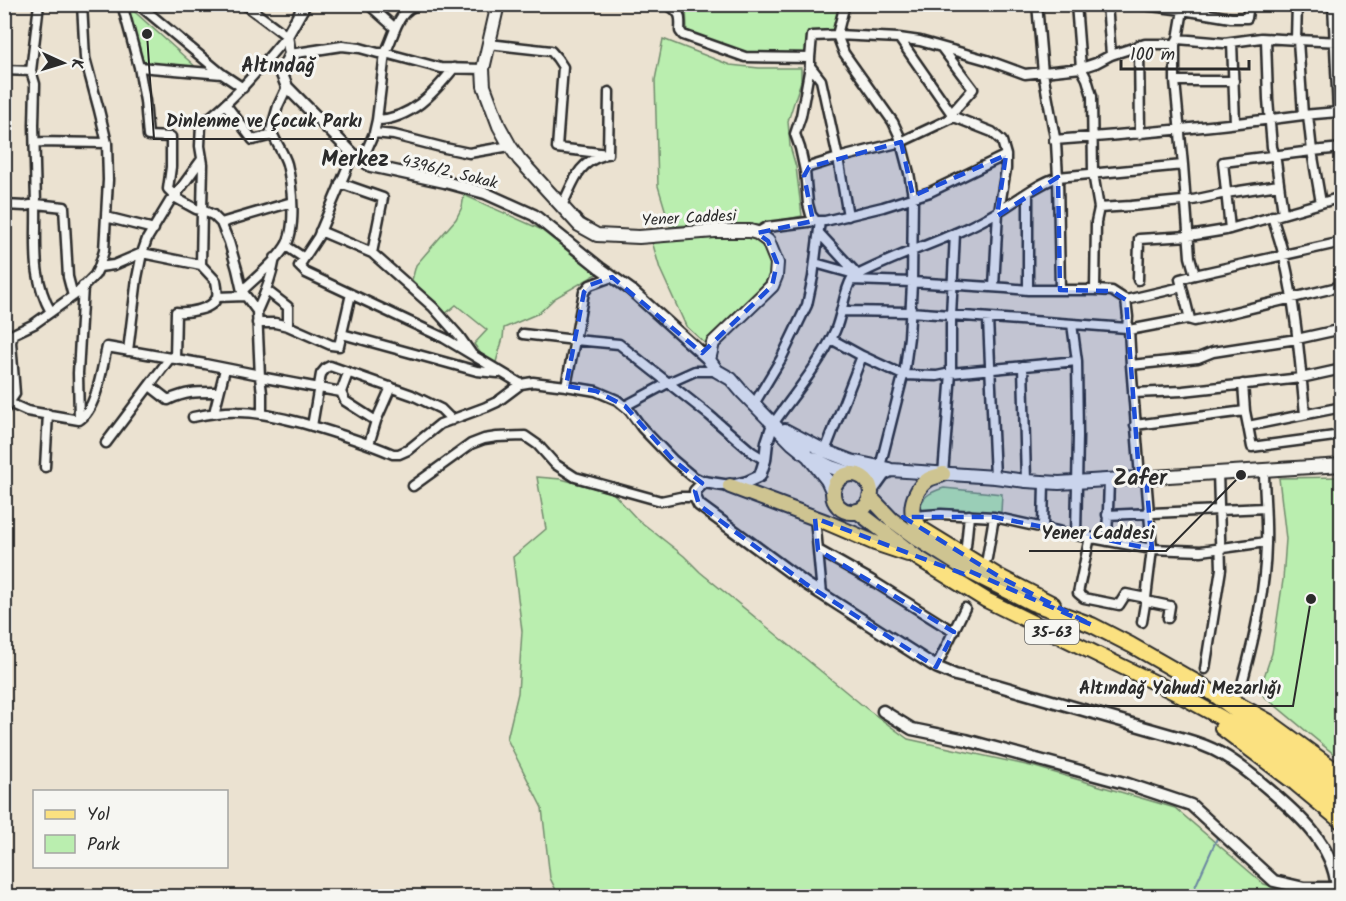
<svg xmlns="http://www.w3.org/2000/svg" width="1346" height="901" font-family="Kalam,sans-serif">
<style>
.green{fill:#baeeaf;stroke:#728c6d;stroke-width:1.5}
.lines{fill:none;stroke-linecap:round;stroke-linejoin:round}
.stream{stroke:#6c88a2;stroke-width:2}
.minor-casing{stroke:#2b2b2b;stroke-width:13}
.tertiary-casing{stroke:#2b2b2b;stroke-width:15}
.secondary-casing{stroke:#2b2b2b;stroke-width:16}
.primary-casing{stroke:#2b2b2b;stroke-width:18}
.minor{stroke:#f6f6f2;stroke-width:8}
.tertiary{stroke:#f6f6f2;stroke-width:10}
.secondary{stroke:#f6f6f2;stroke-width:12}
.primary{stroke:#fbe180;stroke-width:14}
.marked{fill:#1d4ed8;fill-opacity:0.2;stroke:#1d4ed8;stroke-width:4.5;stroke-dasharray:12 8;stroke-linejoin:round}
.labels{text-anchor:middle;stroke-width:6;stroke-linejoin:round;paint-order:stroke}
.shield{fill:#f6f6f2;stroke:#686867;stroke-width:1.5}
.shield-label{font-size:15px;font-weight:bold;fill:#2b2b2b}
.street-label{font-size:16px;fill:#2b2b2b;stroke:#f6f6f2}
.quarter-label{font-size:20px;font-weight:bold;fill:#2b2b2b;stroke:#f6f6f2}
.district-label{font-size:22px;font-weight:bold;fill:#2b2b2b;stroke:#f6f6f2}
.leader{fill:none;stroke:#2b2b2b;stroke-width:2}
.callout-dot{fill:#2b2b2b;stroke:#f6f6f2;stroke-width:2}
.callout-label{font-size:18px;text-anchor:middle;font-weight:bold;fill:#2b2b2b;stroke:#f6f6f2;stroke-width:6;stroke-linejoin:round;paint-order:stroke}
</style>
<rect width="100%" height="100%" fill="#ebe2d1"/>
<filter id="ink" filterUnits="userSpaceOnUse"><feTurbulence type="fractalNoise" baseFrequency=".0167" numOctaves="2"/><feDisplacementMap in="SourceGraphic" scale="12" xChannelSelector="R" yChannelSelector="G"/><feConvolveMatrix kernelMatrix="1 2 1 2 8 2 1 2 1" color-interpolation-filters="sRGB"/></filter>
<g filter="url(#ink)">
<path class="green" d="M126,5H127L197,68L143,63Z
M686,5H842L835,32H808V55H745L687,32Z
M663,39L730,65L759,68H801V81L788,121L790,146L796,167L802,216L759,225L716,224L670,226L658,186L655,80Z
M464,195L540,229L597,274L555,298L539,313L504,328L503,338L494,369L481,354L474,344L487,330L456,305L445,314L412,280L416,265L456,219L462,207Z
M751,236C764,244 775,259 769,276C766,283 757,291 751,297C736,312 717,327 708,346L686,326L660,269L651,238Z
M537,477L561,479L613,493L636,518L684,556L700,572L867,709L908,739L1035,767L1175,808L1264,884L1310,896H559L550,878L542,808L507,739L518,693L522,631L513,557L546,529Z
M1341,477H1342L1341,758L1335,755L1259,692L1272,653L1283,580L1286,539L1279,478Z
M944,488L1002,494L1001,512L916,511C925,496 927,493 944,488Z"/>
<g class="lines">
<path class="stream" d="M1191,896L1218,836"/>
<defs>
<path id="minor" d="M122,4L139,67
M138,4L222,74L243,88
M244,4L287,36C260,67 235,100 201,124L200,146L203,164L202,210L213,215L221,223L229,242L237,269L242,291L257,311L260,377L262,393V414
M368,4L395,28
M666,4C681,12 681,16 680,31L683,35L745,57L810,58L812,36L837,35L899,38L920,41L987,60L1025,74L1081,68L1096,63L1111,55L1145,44H1175
M845,4L837,35L844,53L893,122L899,135L909,173L913,196L912,284L909,337L905,368L880,467
M1037,4L1043,73L1056,143L1058,177L1183,165L1175,81V44L1177,40
M1076,4L1081,68L1087,79L1092,96L1093,173L1099,208L1131,206L1193,200L1226,193L1279,185
M1107,4L1111,55
M1135,4L1183,10L1231,18H1247L1249,4
M1184,4L1178,39L1224,43L1261,38L1298,40
M1333,4L1338,112L1341,111
M1266,39L1268,99L1272,147L1276,161L1283,213
M1296,39L1297,4
M1232,42L1235,123
M489,44L551,51L557,58L563,67L557,148L608,154
M1139,45L1140,134
M942,48L973,89L951,114
M290,54L342,46L360,48L378,53H385C395,35 396,11 419,4
M810,58V66L801,116L795,134L800,148L805,171L808,204L811,215L816,221H825L883,207L930,192L1006,155V169L999,211C1019,199 1037,184 1058,177L1060,290
M810,66L821,80L838,158L848,216
M4,70L31,71
M1175,81H1234
M226,105L253,140L273,135
M1338,112L1303,115L1298,40L1342,42
M1308,115L1312,151L1342,148
M954,117L992,132L1002,141L1006,155
M377,120C411,119 434,93 454,68
M374,133L394,135L445,148L469,153L510,146
M1054,140C1138,134 1220,126 1303,115
M35,142L107,143
M353,154L318,237L299,266L306,273L444,338L521,384
M608,154L609,92
M362,161L374,133L377,120L385,53L441,68L483,69
M1183,165L1190,257L1195,275
M805,171L809,167L838,158L901,142L954,117L899,38
M340,183L383,198L372,253
M178,193H172L168,189L171,167V137L148,136L145,101L139,67L222,74
M174,197L196,209L202,210L201,265
M4,205L25,206L36,204L34,125L35,84L31,71L39,4
M561,207C573,186 576,163 602,156
M1099,208L1096,222L1095,290L1112,291L1126,300L1128,317L1127,328L1129,330L1187,319L1194,321L1218,316L1342,286
M1272,216C1276,230 1281,243 1284,257C1296,308 1300,362 1305,414
M106,217L154,229
M221,223L292,202
M1230,229L1223,162L1312,151L1321,203
M320,231L372,253L433,307L459,336L471,353
M757,233L767,227L816,221
M819,233L858,275
M286,246L304,258
M815,263L858,275
M99,267L114,265L142,253L147,239L170,201L175,196L202,159
M851,280L912,282L1006,288L1028,290H1095
M1138,280L1139,239L1189,236L1226,230L1342,197
M994,287L998,212
M1182,287L1190,319
M266,290L288,307V326
M1028,290V193
M242,291C256,277 274,264 285,247C297,229 292,185 287,164C284,153 275,142 271,130L278,106L287,87
M217,297L245,296
M1126,300L1182,287L1180,279L1195,275L1342,242
M257,311C265,294 272,277 275,258
M842,311L910,312L1127,328
M51,312C31,277 37,242 36,204L64,207L68,277L73,296
M988,319L995,477
M257,323H275L288,326L331,345L339,346L351,294
M1072,324L1077,361
M1129,330L1131,365L1198,358L1213,352L1297,339L1342,329
M342,334L477,371L498,373
M523,334L575,340L584,292L590,285L612,277
M831,339L862,356L903,375L937,376L951,373L1077,361L1078,436L1076,535
M128,351L137,278L142,253L201,265L216,281C217,286 218,292 217,297C213,310 187,313 176,312L175,359
M1131,365L1140,477
M1023,366L1026,481
M348,373L341,392L345,401L376,421
M260,377L341,392
M150,386L168,400C188,391 198,392 219,392
M566,386L575,340L619,344L709,415L752,452L765,460
M1133,393L1183,391L1301,378L1342,369
M9,403L27,411L79,420C97,409 102,367 107,347L205,364L260,375
M754,404L781,359L807,305L813,277L820,221
M625,406L668,383L695,371H717
M4,410L15,394L11,342L13,334L34,324L76,294L95,275L99,267L104,251L108,180L107,143L99,110L85,58L82,4
M1245,411L1248,426L1342,407
M214,413L225,369
M193,417C208,414 223,411 238,412C260,412 281,418 302,423C333,432 363,441 393,454H399L408,450L440,424L486,407L497,402L521,384L533,382L566,386L596,391L617,400L629,410L642,428L673,460L692,476L704,482
M79,420L78,373L83,286
M773,424C795,393 819,365 835,331C842,315 844,291 852,278C900,252 953,239 999,211
M1135,425L1245,411L1243,384
M312,426L321,374L326,368L330,366L412,395L441,409L452,420
M1248,426L1252,447L1342,435
M106,443L170,358
M369,444L376,421L391,387
M825,451L862,356
M45,467L48,414
M943,474L951,373V316L955,233
M413,486L471,444L484,439L497,437L525,436L538,445L555,464L575,477L661,501L680,497H695
M1107,515L1265,508
M913,516L941,514L994,517L1076,535L1152,549L1201,551L1266,542
M815,518L822,594
M1043,528L1044,482
M1090,537L1078,593L1084,598L1119,605L1126,594L1146,598
M1107,541L1109,480
M966,546L969,515
M818,550L871,580L954,632
M987,558L994,517
M1146,601L1170,606L1168,618
M1142,622L1146,598L1152,549L1146,477
M936,667L965,608
M1205,669L1221,569L1218,472
M1243,680C1255,635 1265,590 1266,544C1267,519 1264,494 1264,470"/>
<path id="tertiary" d="M305,4L287,36L290,54L281,72L287,87L353,154L371,166L445,182L485,193L534,215L600,268L631,290L709,360
M773,424L767,442L765,460L760,476L747,482L730,486L704,482L695,491V497L699,505L806,584L936,667L955,675L993,684L1181,738C1195,742 1208,746 1220,753C1236,762 1251,774 1265,786C1297,813 1333,843 1337,888H1304L1274,881L1191,805L1128,784L966,740L912,729L883,711"/>
<path id="secondary" d="M498,4L483,69L484,86L499,126L510,146L519,159L579,225L597,235L639,237L715,231H750L757,233L768,241L777,263L776,276L772,286L713,343L709,360L717,371L731,379L743,393L792,443L808,456L827,480L833,493
M785,430L825,451L851,461L889,469
M812,458L831,467L852,474
M857,475L883,474L891,470L995,477L1026,481L1059,483L1342,465
M870,492L883,474"/>
<path id="primary" d="M943,474C939,476 933,477 929,479C918,486 910,502 913,515C914,519 918,524 920,528L998,576L1053,604
M833 493a19 19 0 1 1 38 0a19 19 0 1 1-38 0Z
M730,486L826,522L875,543L908,554
M870,497L892,520L918,539L972,573L1032,603L1092,625L1131,645L1203,686L1330,781L1342,791
M857,511L918,558L986,600L1178,694L1220,717L1256,740L1342,805
M1234,702L1268,721L1342,775
M1222,728L1295,783L1342,822"/>
</defs>
<use href="#minor" class="minor-casing"/>
<use href="#tertiary" class="tertiary-casing"/>
<use href="#secondary" class="secondary-casing"/>
<use href="#primary" class="primary-casing"/>
<use href="#minor" class="minor"/>
<use href="#tertiary" class="tertiary"/>
<use href="#secondary" class="secondary"/>
<use href="#primary" class="primary"/>
</g>
</g>
<path class="marked" d="M901,142L913,196L1006,155L997,216L1058,177L1060,290L1112,291L1126,300L1138,461L1140,477H1146L1152,549L994,517H903L998,576L1092,625L967,570L964,574L815,518L818,550L954,632L936,667L806,584L699,505L695,491L702,483L673,460L625,406L596,391L566,386L584,292L590,285L612,277L702,353L772,286L777,263L768,241L757,233L813,221L804,176L809,167Z"/>
<g class="labels">
<rect class="shield" x="1025" y="620" width="54" height="24" rx="4.5"/>
<g class="shield-label">
<text x="1052" y="637">35-63</text>
</g>
<g class="street-label">
<text transform="translate(450 171) rotate(14)" y="6">4396/2. Sokak</text>
<text transform="translate(689 217) rotate(-3)" y="6">Yener Caddesi</text>
</g>
<g class="quarter-label">
<text x="278" y="72">Altındağ</text>
</g>
<g class="district-label">
<text x="355" y="166">Merkez</text>
<text x="1140" y="485">Zafer</text>
</g>
</g>
<path class="leader" d="M147 34L154 139H374M1241 475L1166 551H1029M1311 599L1293 706H1067"/>
<g class="callout-dot">
<circle cx="147" cy="34" r="6"/>
<circle cx="1241" cy="475" r="6"/>
<circle cx="1311" cy="599" r="6"/>
</g>
<g class="callout-label">
<text x="264" y="127">Dinlenme ve Çocuk Parkı</text>
<text x="1098" y="539">Yener Caddesi</text>
<text x="1180" y="694">Altındağ Yahudi Mezarlığı</text>
</g>
<rect width="1346" height="901" fill="none" stroke="#f6f6f2" stroke-width="24"/>
<rect x="12" y="12" width="1322" height="877" fill="none" stroke="#2b2b2b" stroke-width="2" filter="url(#ink)"/>
<rect x="33" y="790" width="195" height="78" fill="#f6f6f2" stroke="#a5a5a2" stroke-width="1.5"/>
<rect x="45" y="810" width="30" height="9" fill="#fbe180" stroke="#a5a5a2" stroke-width="1.5"/>
<text x="87" y="820" font-size="18" fill="#2b2b2b">Yol</text>
<rect x="45" y="835" width="30" height="18" fill="#baeeaf" stroke="#a5a5a2" stroke-width="1.5"/>
<text x="87" y="850" font-size="18" fill="#2b2b2b">Park</text>
<g transform="translate(63 63) rotate(94)" stroke="#f6f6f2" stroke-width="4.5" paint-order="stroke">
<path d="M0-4.5L10 22L0 15L-10 22Z" fill="#2b2b2b"/>
<text y="-9" font-size="16" font-weight="bold" text-anchor="middle" fill="#2b2b2b">K</text>
</g>
<path d="M1121 60v9h128v-9" fill="none" stroke="#2b2b2b" stroke-width="3"/>
<text x="1130" y="60" font-size="18" fill="#2b2b2b" stroke="#f6f6f2" stroke-width="4.5" paint-order="stroke">100 m</text>
</svg>
